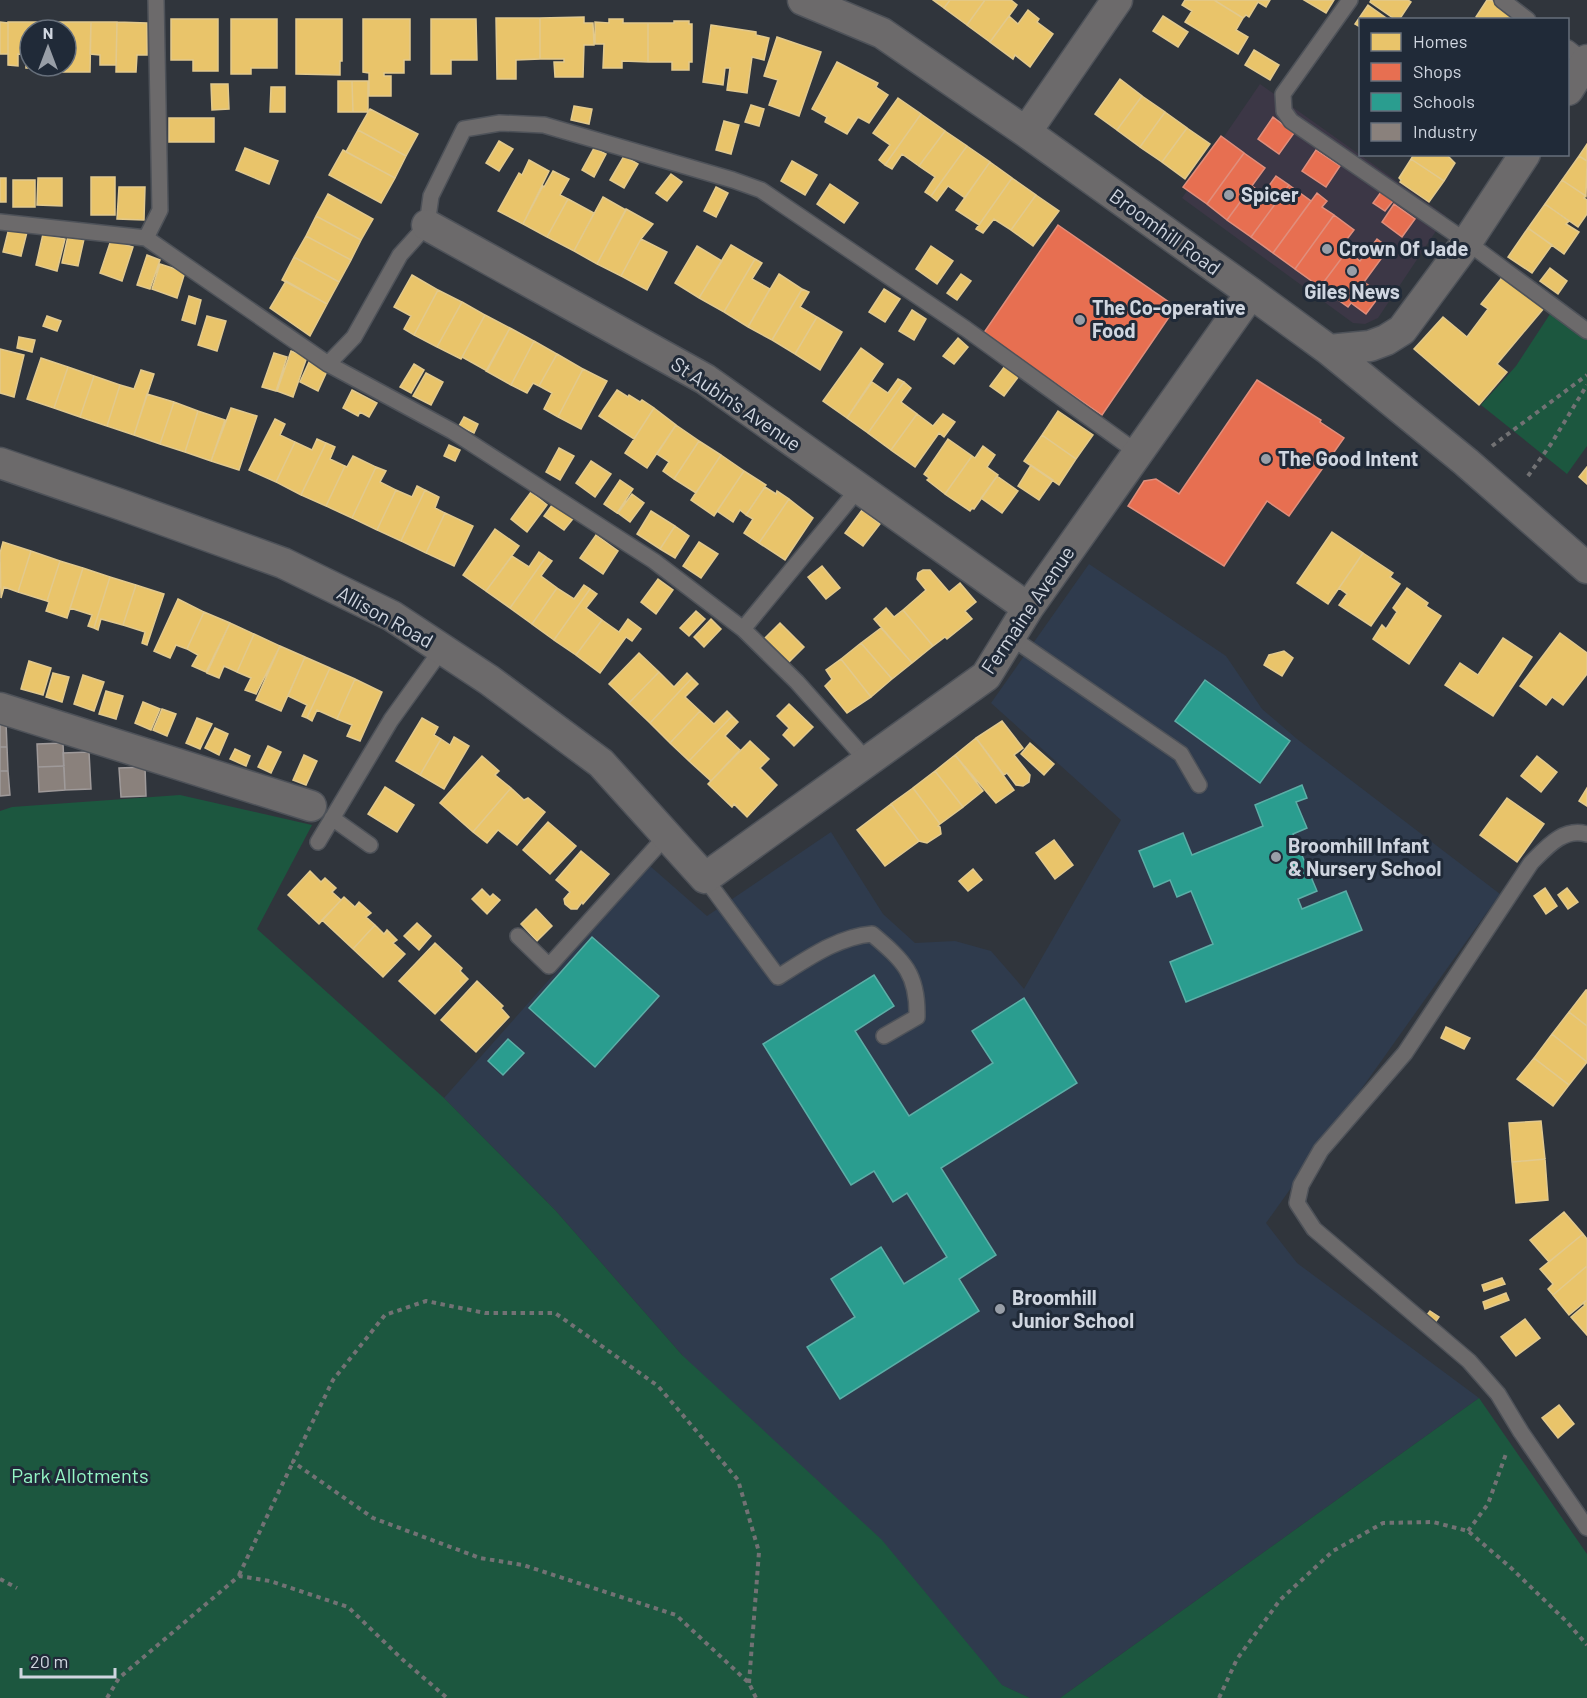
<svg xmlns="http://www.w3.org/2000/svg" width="1587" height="1698" font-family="Barlow,sans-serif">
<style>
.commercial{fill:#3c3746}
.built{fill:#2f3b4d}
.green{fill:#1c573f}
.homes{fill:#e9c46a;stroke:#e2c98d;stroke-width:1.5}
.shops{fill:#e76f51;stroke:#e08e7c;stroke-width:1.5}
.schools{fill:#2a9d8f;stroke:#5caea7;stroke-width:1.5}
.industry{fill:#8a817c;stroke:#9f9a9a;stroke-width:1.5}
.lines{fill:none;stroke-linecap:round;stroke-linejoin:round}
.service-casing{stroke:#4e5259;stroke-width:18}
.minor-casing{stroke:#4e5259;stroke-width:33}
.path{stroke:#727274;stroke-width:4;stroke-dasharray:4.5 4.5;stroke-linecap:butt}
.service{stroke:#6c6a6b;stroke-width:15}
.minor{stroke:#6c6a6b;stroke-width:30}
.poi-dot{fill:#989ea7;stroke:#202a38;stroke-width:2}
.labels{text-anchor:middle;stroke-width:6;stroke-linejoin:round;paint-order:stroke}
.poi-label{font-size:20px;font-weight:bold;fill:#d0d6e0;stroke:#202a38;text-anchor:start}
.street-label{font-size:20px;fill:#d0d6e0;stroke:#202a38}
.park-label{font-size:20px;fill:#95f7c6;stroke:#202a38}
</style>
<rect width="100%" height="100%" fill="#30353c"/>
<path class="commercial" d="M1260,84L1446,216L1378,318L1365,324L1353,323L1182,198Z"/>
<path class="built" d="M1089,564L1226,656L1262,709L1297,739L1500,894L1266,1223L1297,1263L1479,1398L1060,1698H1030L844,1614L682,1355L556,1211L444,1098L650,866L707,916L831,832L883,914L915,943L955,941L991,951L1024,989L1121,820L991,703Z"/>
<path class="green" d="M1550,314L1587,340V446L1567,474L1481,405L1516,366Z
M180,795L312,825L257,929L444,1098L556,1211L682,1355L882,1540L1002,1685L1030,1698H0V811L12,807Z
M1479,1398L1587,1554V1698H1060Z"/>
<path class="homes" d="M933,0H950L944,8Z
M950,0H985L967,25L944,8Z
M985,0H1011L1017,5L990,42L967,25Z
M1185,0H1214L1243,18L1236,30L1248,37L1238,54L1185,22L1192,11L1182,5Z
M1214,0H1270L1266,7L1258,2L1249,17L1246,15L1243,18Z
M1304,0H1334L1326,13Z
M1371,0H1408L1411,2L1399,20H1396L1370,2Z
M1487,0H1491L1520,20H1479L1476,17Z
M1368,5L1389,20H1360V27L1355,24Z
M1028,10L1039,19L1037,22L1053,34L1030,67L1015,55L1013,59L990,42L1009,16L1018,24Z
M1163,16L1188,32L1178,47L1153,31Z
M584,17V23H593L594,45H584L583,77H555L554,62H564V59H540V18Z
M496,18H540V59L516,60V79H497Z
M171,19H218V71H193V60H171Z
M231,19H277V68H251V74H231Z
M296,19H342V61H340V75L296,74Z
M363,19H410V60H404V73H384V76H391V96H369V73L363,72Z
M431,19H476L477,60H451V74H431Z
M609,19H623V23H648V62L622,61V68H603L604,44H595V22L609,23Z
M674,21H689V24H692V62H689V70H672V62H648V23H674Z
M0,22L8,23V54H0Z
M8,22H36V30H30V55L18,54V66L8,65Z
M36,22H63V30H36Z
M63,22H91L90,72H63V66H66V30H63Z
M91,22H117L116,65H100V55L90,54Z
M117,22L147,23V55H137L136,72H116Z
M711,25L756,32V35L769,38L764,60L752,57L747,93L727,90L730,68H725L723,85L703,82Z
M777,37L821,52L799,116L769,105L778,80L764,76Z
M1254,50L1279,65L1270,80L1245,65Z
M26,56L30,57V66H36V68H26Z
M837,62L878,83L876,87L888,95L869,123L858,117L847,134L825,122L827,117L812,109Z
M36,66H63V72H36Z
M1120,79L1142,96L1117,130L1095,114Z
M338,81H352L353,112H338Z
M352,81H368V112H353Z
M211,84H228L229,109L212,110Z
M271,87H285V112H270Z
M1142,96L1165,112L1140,147L1117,130Z
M898,98L921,114L885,165L879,160L890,145L873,133Z
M751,105L764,109L759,126L745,122Z
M574,106L592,109L589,124L571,120Z
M370,109L418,134L406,156L358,130Z
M1165,112L1187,128L1162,162L1140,147Z
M921,114L945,131L919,166L902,154L892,169L885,165Z
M169,118H214V142H169Z
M724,121L739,125L731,154L716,150Z
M1187,128L1210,144L1185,179L1162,162Z
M358,130L406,156L395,178L346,152Z
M945,131L967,146L931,196L925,192L935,177L919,166Z
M499,141L513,149L499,171L486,163Z
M1587,144V161L1579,156Z
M967,146L990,162L965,198L948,186L937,201L931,196Z
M245,148L278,161L269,184L236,170Z
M594,148L606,154L594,177L582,170Z
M343,150L395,178L381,203L329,175Z
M1414,154H1446L1455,163L1444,181L1411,159Z
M624,156L638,164L624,188L610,180Z
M1579,156L1587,161L1586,196L1562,180Z
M1411,159L1444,181L1429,202L1400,182L1401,180L1399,178Z
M529,160L549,171L523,224L498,211L519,173L522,175Z
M792,161L817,175L805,195L781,181Z
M990,162L1012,178L979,225L956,210Z
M553,171L569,179L560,195L568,199L547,237L523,224L543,186L544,187Z
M671,174L682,182L667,201L656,193Z
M91,177H115V215H91Z
M0,178H6V202H0Z
M38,178H62V206L37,205Z
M1012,178L1036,195L1011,230L994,219L983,233L976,229Z
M13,180H35V207H13Z
M1562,180L1586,196L1584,198L1587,200V214L1578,227L1545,204Z
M830,184L858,203L844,223L817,204Z
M119,187H145L144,220L117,219Z
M716,187L728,193L716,217L704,211Z
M328,194L373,219L361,240L316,216Z
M1036,195L1059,211L1033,246L1011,230Z
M603,197L626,210L597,264L574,251Z
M568,199L594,213L574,251L547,237Z
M1545,204L1569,221L1566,224L1579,232L1564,254L1528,228Z
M626,209L653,224L641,239L621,276L597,264Z
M316,216L361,240L351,260L306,236Z
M9,228L27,232L21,256L3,252Z
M1528,228L1552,245L1532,273L1508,257Z
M43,234L65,239L57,271L36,265Z
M68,236L84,239L78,266L62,263Z
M306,236L351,260L339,282L294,257Z
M641,239L667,252L647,290L621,276Z
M111,240L133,247L122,281L100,273Z
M731,245L755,259L724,312L699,298Z
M697,246L722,261L699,298L675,283Z
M931,246L953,261L937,284L916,269Z
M147,255L160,260L150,289L137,285Z
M294,257L339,282L327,304L282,280Z
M755,259L762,263L752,279L770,289L748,327L724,312Z
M160,264L185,272L177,298L152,289Z
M1550,268L1567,281L1558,294L1540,281Z
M779,274L802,289L772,340L748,327Z
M961,274L971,281L957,300L947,293Z
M412,275L438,290L414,335L404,329L411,316L394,307Z
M1504,275L1544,308L1497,364L1507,372L1479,405L1414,349L1443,317L1467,337L1488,309L1481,304Z
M286,281L327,304L310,336L270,308Z
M802,289L809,292L800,307L817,317L795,354L772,340Z
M884,289L900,299L885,322L869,312Z
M438,290L462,302L437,347L414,335Z
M189,296L201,300L195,324L182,320Z
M462,302L485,315L461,359L437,347Z
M912,310L926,319L914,340L899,331Z
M485,315L510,328L487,371L462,357Z
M47,316L61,321L57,331L43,326Z
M207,316L226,321L217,351L198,345Z
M817,317L842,332L820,370L795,354Z
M510,328L534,341L511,385L486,371Z
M19,337L35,340L32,352L17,348Z
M958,338L968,347L954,364L943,356Z
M534,341L557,354L539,386L533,383L527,393L511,385Z
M861,348L883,364L847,418L823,401Z
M0,349L24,355L14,397L0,393Z
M291,351L307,357L293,397L277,391Z
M274,353L287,357L276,391L262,387Z
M557,354L583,369L558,417L544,409L552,393L539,386Z
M41,358L68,367L54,408L27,399Z
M309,362L327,371L318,391L300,382Z
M414,364L424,370L411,393L400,387Z
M1005,366L1019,376L1004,396L990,386Z
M68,367L94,376L80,417L54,408Z
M583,369L607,381L581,429L558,417Z
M141,370L154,374L134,435L107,426L120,385L134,389Z
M426,373L443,382L431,405L413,396Z
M94,376L120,385L107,426L80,417Z
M898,379L904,382L868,433L847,418L872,382L888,393Z
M904,382L911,388L901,402L917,414L891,450L868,433Z
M352,390L377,403L369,417L360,412L358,416L343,408Z
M617,390L628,397L629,395L640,402L642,400L654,408L634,439L599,416Z
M147,394L174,402L160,444L134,435Z
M174,402L198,411L185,452L160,444Z
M231,408L257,416L239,470L211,461Z
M654,408L676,425L647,468L625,453Z
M198,411L225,420L211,461L185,452Z
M1058,411L1093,435L1076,459L1042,435Z
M917,414L933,426L943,414L955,422L944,437L939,433L915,467L891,450Z
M464,417L478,424L474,433L459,426Z
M275,419L285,424L280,435L295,442L276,482L249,470Z
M676,425L699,441L674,479L663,471L669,462L657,454Z
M1042,435L1076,459L1059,485L1024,461Z
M317,439L326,443L301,495L276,482L295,442L312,450Z
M948,439L972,456L945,494L927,480L929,478L924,474Z
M699,441L721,455L696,493L674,479Z
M326,443L335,447L330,459L345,466L326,506L301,495Z
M449,445L460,450L455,461L444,456Z
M983,446L995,455L987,467L998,475L974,509L972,508L970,511L945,494L972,456L975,458Z
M559,448L574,456L560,480L546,472Z
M721,455L744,471L714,516L691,500Z
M353,456L376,467L352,518L326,506L345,466L347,467Z
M591,461L611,474L595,497L576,483Z
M1031,465L1053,480L1039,500L1018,486Z
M376,467L386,471L380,482L396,490L377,530L352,518Z
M1587,467V484L1579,477Z
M744,471L766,485L746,515L740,510L733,522L717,511Z
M997,476L1018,491L1002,513L981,498Z
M620,480L633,489L617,513L604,504Z
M417,486L425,490L401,541L377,530L396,490L412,497Z
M765,487L776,494L777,491L789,499L759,543L744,533L753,519L746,515Z
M425,490L439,497L435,508L445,513L426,553L401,541Z
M531,492L547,505L527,532L511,519Z
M632,494L644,503L630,522L618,513Z
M789,499L813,518L785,560L759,543Z
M555,501L576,515L564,530L544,516Z
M862,510L880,524L863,546L845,533Z
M651,511L675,526L660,549L637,534Z
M445,513L473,526L454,566L426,553Z
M675,526L689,536L675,558L660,549Z
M495,529L519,546L486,591L463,575Z
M1332,532L1363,553L1328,604L1297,583Z
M596,535L618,551L603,574L580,558Z
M3,542L31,551L18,592L4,587L1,598L0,553Z
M699,542L718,554L701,578L683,566Z
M31,551L60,561L47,601L18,592Z
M539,552L546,557L510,608L486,591L512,556L529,567Z
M1363,553L1393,573L1390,577L1400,584L1371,626L1339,605L1347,594L1339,588Z
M546,557L552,561L541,576L557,588L532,624L510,608Z
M60,561L83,568L67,618L46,611L49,602L47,601Z
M822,566L840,588L826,599L808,577Z
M83,568L110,577L94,628L88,626L92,615L70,608Z
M923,570H930L949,592L960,583L976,602L965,611L972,619L947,639L945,637L933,646L903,610L926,590L917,579L918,573Z
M110,577L136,585L123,625L101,619L98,630L94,628Z
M658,579L673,590L656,614L641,602Z
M136,585L164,594L147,645L142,643L145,632L123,625Z
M584,585L590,589L554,640L532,624L557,588L574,599Z
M1407,588L1428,603L1426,606L1441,616L1409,664L1373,639L1382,625L1386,629L1397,612L1393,608Z
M590,589L597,594L586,608L602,620L576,655L554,640Z
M178,599L204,612L187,649L176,645L170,658L154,651Z
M886,608L894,617L903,610L933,646L912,663L874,619Z
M696,611L705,619L689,636L680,628Z
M204,612L230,623L206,672L192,666L198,655L187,649Z
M628,619L641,629L632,641L626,637L600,673L576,655L602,620L619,632Z
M711,619L721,629L704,647L694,637Z
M230,623L254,634L237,672L224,666L219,678L207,673Z
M780,623L804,647L788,663L764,639Z
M881,628L912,663L892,679L861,643Z
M1560,633L1587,653V674L1563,705L1552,697L1546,705L1520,686Z
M254,634L280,646L256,694L245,690L251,678L237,672Z
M1503,638L1532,657L1493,716L1445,685L1460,663L1478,675Z
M861,643L892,679L871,697L841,659Z
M280,646L305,657L281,711L256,700Z
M1284,651L1293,658L1282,676L1264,665L1269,655Z
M639,653L659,672L629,703L609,684Z
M305,657L330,668L307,718L302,716L307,705L288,696Z
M841,659L871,697L847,713L825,686L832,679L826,670Z
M29,661L51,668L43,695L21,689Z
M330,668L355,679L337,719L317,710L312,721L307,718Z
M659,672L674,687L687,673L692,678L650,723L629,703Z
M53,673L69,677L62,702L46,697Z
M83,675L104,682L94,711L74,704Z
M692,678L698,684L685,697L700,711L670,743L650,723Z
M355,679L382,692L360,741L347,736L352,725L337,719Z
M106,691L123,696L116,719L99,714Z
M143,702L160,709L151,730L135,723Z
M789,704L813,727L794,746L783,735L789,728L777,716Z
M162,709L176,714L167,736L153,730Z
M700,711L714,724L727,711L732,716L689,761L670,743Z
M732,716L738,722L725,736L740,750L711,781L689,761Z
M197,718L212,724L200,749L186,743Z
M422,718L438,727L434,735L441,739L420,775L396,761Z
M1002,721L1023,748L1014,755L1030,775L1029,782L1023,786L1016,785L1007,773L1004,775L976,738Z
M215,728L228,734L219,755L205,748Z
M454,737L469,746L444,789L420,775L441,739L450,745Z
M976,738L1014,790L996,803L955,755Z
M750,741L769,759L760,768L777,785L747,817L734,804L732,807L708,784Z
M1030,743L1054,764L1044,775L1021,754Z
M268,746L281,752L271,773L258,767Z
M235,749L250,756L246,766L230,759Z
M304,755L317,761L306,785L293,780Z
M955,755L983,791L963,807L935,771Z
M482,756L499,771L495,775L511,788L473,832L440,803Z
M1537,756L1557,772L1541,792L1521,776Z
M935,771L963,807L940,824L913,788Z
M385,787L414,805L397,832L368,814Z
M511,788L524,800L528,798L545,812L517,845L498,830L487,843L473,832Z
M913,788L940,824L938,826L940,827L941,834L927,843L919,841L891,804Z
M1587,788V806L1579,801Z
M1507,798L1544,824L1517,862L1480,835Z
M891,804L919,841L885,866L857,830Z
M548,822L576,846L550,874L523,850Z
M1054,840L1073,865L1055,879L1036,853Z
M581,851L609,874L583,904L582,902L577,909H571L565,904L564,899L570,892L556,880Z
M973,869L982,880L968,891L959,881Z
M310,871L321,882L325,878L336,888L332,892L341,900L319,924L288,895Z
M1545,888L1557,906L1546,914L1534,896Z
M1567,888L1578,902L1568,909L1558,895Z
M482,889L490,897L493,894L500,900L487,914L472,899Z
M344,897L355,907L359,902L371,913L366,917L375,925L353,949L322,920Z
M536,909L552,926L537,941L521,924Z
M417,923L431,936L419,950L404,936Z
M375,925L384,934L387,930L397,940L393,943L405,954L383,977L353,949Z
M435,943L462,968L460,971L468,979L435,1014L399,981Z
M477,981L503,1006L501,1008L509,1017L476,1052L441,1020Z
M1586,990H1587V1026L1569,1012Z
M1569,1012L1587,1026V1062L1552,1034Z
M1446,1027L1470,1038L1464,1049L1441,1038Z
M1552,1034L1587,1062L1569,1085L1534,1058Z
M1534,1058L1569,1085L1553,1106L1517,1079Z
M1541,1121L1545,1159L1512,1162L1509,1123Z
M1545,1159L1548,1200L1516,1203L1512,1162Z
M1564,1212L1583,1234L1549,1262L1530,1240Z
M1583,1234L1587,1239V1266L1553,1295L1548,1289L1553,1284L1540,1269Z
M1587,1266V1300L1569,1315L1553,1295Z
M1502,1278L1505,1284L1484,1291L1482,1285Z
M1506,1293L1509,1300L1485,1309L1483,1302Z
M1587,1300V1335L1571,1317L1585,1305L1583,1303Z
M1430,1311L1439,1317L1432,1327L1423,1320Z
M1525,1319L1540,1338L1516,1356L1501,1337Z
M1559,1405L1574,1424L1558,1438L1542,1418Z"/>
<path class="shops" d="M1273,117L1294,133L1279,154L1258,139Z
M1221,136L1244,153L1207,204L1183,187Z
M1316,150L1340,166L1326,187L1302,171Z
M1244,153L1265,168L1227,220L1207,204Z
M1276,176L1289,185L1251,237L1227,220L1252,186L1263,194Z
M1289,185L1311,201L1273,253L1251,237Z
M1381,192L1393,201L1385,211L1373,203Z
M1317,193L1327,201L1322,207L1334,215L1295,269L1273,253Z
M1394,204L1415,219L1402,237L1382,222Z
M1334,215L1354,230L1341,247L1347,251L1320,287L1295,269Z
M1058,225L1176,307L1102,415L983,334Z
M1377,239L1389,248L1364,282L1381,294L1366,314L1351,303L1348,307L1320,287L1347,251L1360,261Z
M1257,380L1321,420L1320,422L1344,438L1289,516L1267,501L1224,566L1128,506L1144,481L1156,479L1179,494Z"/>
<path class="schools" d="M1205,680L1290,741L1260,783L1175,721Z
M1302,785L1307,798L1296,802L1307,828L1293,834L1317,891L1298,899L1302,909L1346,891L1362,930L1186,1002L1170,962L1213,944L1191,891L1177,897L1170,880L1154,887L1139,851L1183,833L1192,855L1263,826L1255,805Z
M592,937L659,996L595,1067L529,1008Z
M874,975L894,1006L855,1031L909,1116L993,1063L972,1031L1024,998L1077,1083L941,1168L996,1255L959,1279L979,1311L840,1399L807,1347L855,1317L831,1279L881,1247L904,1284L947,1257L907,1193L893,1202L874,1171L851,1185L763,1044Z
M508,1039L524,1053L503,1075L488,1061Z"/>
<path class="industry" d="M6,722L7,747H0V723Z
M63,743L64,766L38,767L37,744Z
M0,747H7L8,771H0Z
M89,752L91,789L65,790L63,753Z
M64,766L65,790L39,792L38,767Z
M145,767L146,796L121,797L119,768Z
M0,771H8L10,795L0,796Z"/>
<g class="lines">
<defs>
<path id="service" d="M1350,0L1283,94L1284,111L1291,121L1467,242L1587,331
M1502,0L1528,20
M1568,48L1586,62
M0,222L146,238L328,364L452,431L654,561L743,629L797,682L868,762
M146,238L160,210L156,0
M328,364L354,337L400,255L427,225L431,196L464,129L500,123L544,125L733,180L761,190L966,329L1138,453
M743,629L859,488
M1012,638L1181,754L1199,785
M332,818L370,845
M1587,834C1563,827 1546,848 1531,863L1405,1053L1321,1150L1301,1185L1297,1203L1314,1229L1469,1361L1498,1394L1521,1432L1587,1528
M318,842L391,720L442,649
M705,878L778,977C807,959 837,937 872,934C904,961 918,974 917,1017L884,1036
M518,936L549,966L667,835"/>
<path id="minor" d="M803,0L882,33L1026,132L1251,293L1329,350L1466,462L1587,568
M1568,90L1587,60
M1026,132L1117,0
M427,225L705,379L1028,608
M1329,350L1370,346L1386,340L1402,330L1467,242L1525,154
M0,463L122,505L283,563L392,616L489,680L601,763L705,878L986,676L1028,608L1251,293
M0,708L311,806"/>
</defs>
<use href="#service" class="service-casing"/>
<use href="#minor" class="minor-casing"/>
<path class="path" d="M1492,446L1587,375
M1528,476L1551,444L1587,385
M1468,1531L1488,1504L1507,1451
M239,1575L293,1462
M0,1579L17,1588
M749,1683L759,1552L738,1480L658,1386L555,1313H485L426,1301L385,1315L333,1380L293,1462L373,1518L480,1558L523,1565L676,1615L749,1683L756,1698
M107,1698L119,1678L239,1576L270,1581L348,1607L402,1659L447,1698
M1219,1698L1237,1659L1280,1600L1333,1551L1383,1523L1433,1522L1468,1531L1510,1567L1567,1622L1587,1645"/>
<use href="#service" class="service"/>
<use href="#minor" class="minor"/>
</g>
<g class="poi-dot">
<circle cx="1229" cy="195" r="6"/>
<circle cx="1327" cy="249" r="6"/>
<circle cx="1352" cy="271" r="6"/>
<circle cx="1080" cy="320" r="6"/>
<circle cx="1266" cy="459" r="6"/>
<circle cx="1276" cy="857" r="6"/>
<circle cx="1000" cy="1309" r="6"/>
</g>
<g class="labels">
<g class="poi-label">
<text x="1241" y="202">Spicer</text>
<text x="1339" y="256">Crown Of Jade</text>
<text x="1352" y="299" text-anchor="middle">Giles News</text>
<text x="1092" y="315">The Co-operative<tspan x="1092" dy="23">Food</tspan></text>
<text x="1278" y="466">The Good Intent</text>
<text x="1288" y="853">Broomhill Infant<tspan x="1288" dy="23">&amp; Nursery School</tspan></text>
<text x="1012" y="1305">Broomhill<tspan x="1012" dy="23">Junior School</tspan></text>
</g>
<g class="street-label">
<text transform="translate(1165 232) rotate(36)" y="7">Broomhill Road</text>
<text transform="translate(736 404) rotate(34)" y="7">St Aubin's Avenue</text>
<text transform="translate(1028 610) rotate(-56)" y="7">Fermaine Avenue</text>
<text transform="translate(385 617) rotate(29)" y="7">Allison Road</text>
</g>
<g class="park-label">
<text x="80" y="1483">Park Allotments</text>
</g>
</g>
<rect x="1359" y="18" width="210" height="138" fill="#202a38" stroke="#666f7b" stroke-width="1.5"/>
<rect x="1371" y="33" width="30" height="18" fill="#e9c46a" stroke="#666f7b" stroke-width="1.5"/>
<text x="1413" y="48" font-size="18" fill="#d0d6e0">Homes</text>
<rect x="1371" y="63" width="30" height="18" fill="#e76f51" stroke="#666f7b" stroke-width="1.5"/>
<text x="1413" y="78" font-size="18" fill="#d0d6e0">Shops</text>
<rect x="1371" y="93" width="30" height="18" fill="#2a9d8f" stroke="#666f7b" stroke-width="1.5"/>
<text x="1413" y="108" font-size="18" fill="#d0d6e0">Schools</text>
<rect x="1371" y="123" width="30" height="18" fill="#8a817c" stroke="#666f7b" stroke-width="1.5"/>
<text x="1413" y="138" font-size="18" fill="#d0d6e0">Industry</text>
<g transform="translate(48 48)"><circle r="28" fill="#202a38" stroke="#666f7b" stroke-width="1.5"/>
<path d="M0-4.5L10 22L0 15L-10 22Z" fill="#989ea7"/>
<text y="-9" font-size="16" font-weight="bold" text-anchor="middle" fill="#d0d6e0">N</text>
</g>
<path d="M21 1668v9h94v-9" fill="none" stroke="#d0d6e0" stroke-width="3"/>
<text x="30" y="1668" font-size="18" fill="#d0d6e0" stroke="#202a38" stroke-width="4.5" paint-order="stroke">20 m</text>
</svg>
